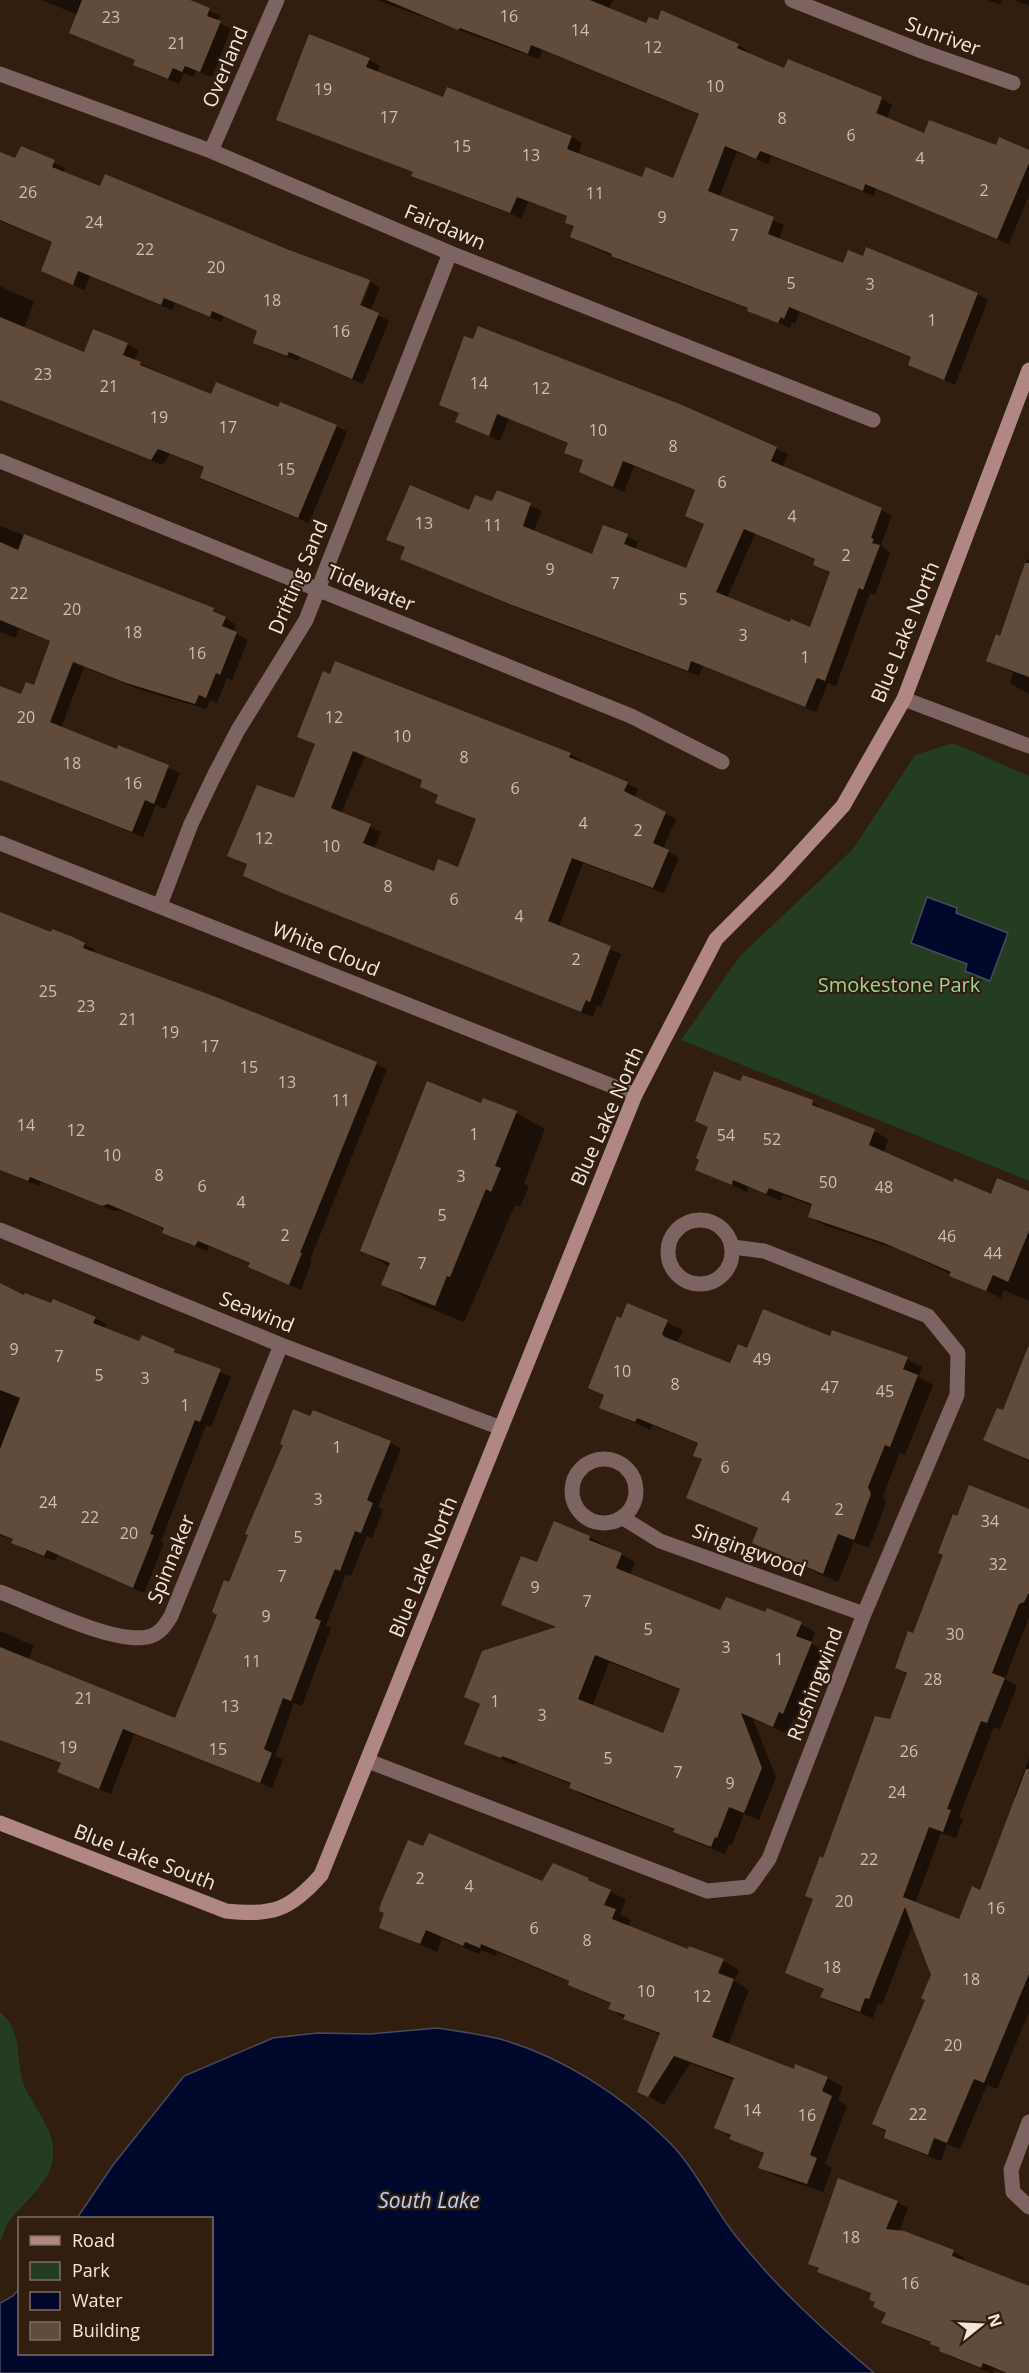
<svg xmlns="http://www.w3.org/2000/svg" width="1029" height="2373" font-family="'Open Sans',sans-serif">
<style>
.green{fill:#243c22}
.water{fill:#00082c;stroke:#494a60;stroke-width:1.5}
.shadow{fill:#0007;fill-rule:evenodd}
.building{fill:#614b3a;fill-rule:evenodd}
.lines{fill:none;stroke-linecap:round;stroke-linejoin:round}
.street{stroke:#7d6361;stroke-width:15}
.secondary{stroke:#b18785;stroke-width:15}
.labels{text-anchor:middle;stroke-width:4.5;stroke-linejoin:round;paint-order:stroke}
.number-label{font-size:16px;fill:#cebeb3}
.street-label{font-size:20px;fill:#f3e5db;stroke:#311e0e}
.park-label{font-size:20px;fill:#9ad495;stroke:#311e0e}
.water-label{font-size:21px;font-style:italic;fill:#b9d0fa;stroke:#311e0e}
</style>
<rect width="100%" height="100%" fill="#311e0e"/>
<path class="green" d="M953,743L1029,776V1181L681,1040L740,956L853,849L915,755Z
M0,2012C20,2028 17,2052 21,2075C26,2100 51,2121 53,2148C56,2180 26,2199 9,2221C5,2227 3,2236 0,2243Z"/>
<path class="water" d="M927,897L957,908L956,913L1008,933L990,981L965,971L967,964L911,943Z
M437,2028C458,2031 479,2034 500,2039C561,2056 621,2095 666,2139C693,2164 712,2206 735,2235C776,2287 824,2331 874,2373H0V2303L13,2296L19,2289L20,2354H212V2218H77L113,2165L184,2076L273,2038L317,2033L370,2034Z"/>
<path class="shadow" d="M41,0H187L220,16L218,22L231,29L212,77L196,71L193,77L184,73L179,84L146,71L135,64L137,61L71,32L78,15Z
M377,0H613L609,9L647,25L738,45L749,52L748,55L874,121L883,99L892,105L887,119L925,135L1029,151V195L1009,244L876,189L874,196L771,156L768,164L737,152L719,197L784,225L779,240L844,265L977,294L988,300L955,385L910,364L912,358L800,312L795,324L792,322L790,328L749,309L624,262L572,237L575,227L567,222L569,217L528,202L521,218L424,181L414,173L278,119L369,60L380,66L377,73L444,99L572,137L582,143L578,155L643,179L674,180L700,115L542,50L539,59Z
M988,0H1002L1000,5Z
M1014,0H1029V6Z
M22,148L65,168L63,173L358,313L371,282L380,288L370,311L389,321L363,384L300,357L298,361L265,348L255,342L259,332L224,316L221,322L175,303L172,310L90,276L84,290L43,271L54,243L0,221V154L16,160Z
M0,286L34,302L24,328L85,354L127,344L138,351L134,361L212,396L279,409L336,426L347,432L309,523L212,484L201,478L205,468L170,454L162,465L5,401L0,394Z
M441,405L682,406L788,454L782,468L892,515L881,545L890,553L875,595L870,593L836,686L828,683L816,712L703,666L699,676L520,609L402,558L406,548L388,539L493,503L498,492L542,511L533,532L593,556L604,527L638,542L635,550L686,570L706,525L687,515L696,491L634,466L624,492L581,472L585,461L566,452L570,444L509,419L500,441L457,422L460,414ZM755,534L816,560L814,565L831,573L811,629L790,624L727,598Z
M0,526L213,609L236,625L233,632L248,640L232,680L227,678L217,703L210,700L206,709L138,689L84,667L61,728L118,751L119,747L180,773L165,809L156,805L143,837L0,780V694L22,696L35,687L52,642L19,629L15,638L0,632Z
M1027,559L1029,560V694L1010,683L1013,673L988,660L1000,638Z
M299,736L570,754L581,760L580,763L638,789L635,797L676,819L663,849L679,858L664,893L583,863L559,927L621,954L601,1007L597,1005L593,1017L244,875L248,865L229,855L295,800L316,745ZM365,756L424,781L422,787L439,796L437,802L477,820L459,869L434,873L374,849L381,832L341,814Z
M0,914L84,944L95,950L94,954L387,1069L310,1260L312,1261L301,1290L261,1273L250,1267L251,1264L209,1246L207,1251L175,1238L164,1232L165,1229L120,1210L114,1211L41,1182L39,1186L0,1170Z
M741,1083L813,1102L826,1112L874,1131L888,1139L883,1153L954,1184L992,1196L1029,1193V1301L1004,1290L1001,1298L900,1250L824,1225L810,1217L813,1206L783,1195L781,1201L748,1187L747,1192L697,1169L709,1128L697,1121Z
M482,1105L516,1113L545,1129L524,1183L529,1186L520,1207L515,1205L464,1322L412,1301L383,1284L390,1267L361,1250Z
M0,1285L52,1305L95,1318L106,1324L104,1329L140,1343L143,1337L231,1377L211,1427L206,1425L161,1541L164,1543L144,1593L58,1555L55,1561L24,1549L13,1543L14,1540L0,1535Z
M628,1305L683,1330L677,1343L731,1365L748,1350L830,1338L907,1359L922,1367L918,1377L933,1385L905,1455L900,1452L883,1496L886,1503L869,1548L854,1542L838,1582L769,1551L754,1543L759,1529L688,1497L703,1460L695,1455L699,1444L652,1425L650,1430L601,1407L605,1396L590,1387Z
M1029,1375V1461L985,1440Z
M390,1442L401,1449L378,1507L383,1510L372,1538L367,1536L351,1576L346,1574L326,1625L331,1628L302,1706L294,1703L275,1756L283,1760L272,1788L134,1734L111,1794L70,1777L59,1771L62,1764L22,1749L11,1743L0,1730V1631L34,1646L28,1660L176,1720L230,1584Z
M1029,1511V1617L1005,1679L1017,1686L1000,1729L994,1727L959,1817L963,1819L956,1838L941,1833L915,1904L960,1921L981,1892L1017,1799L1014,1797L1029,1758V2012L997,2089L987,2085L960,2149L947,2144L941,2161L898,2144L885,2137L887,2132L874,2124L926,2000L932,1975L913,1924L882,2005L878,2003L873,2018L835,2004L822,1996L825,1990L787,1973L815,1900L824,1860L891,1720L908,1675L896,1668L914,1635L958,1518Z
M590,1537L635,1562L630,1575L721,1612L766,1614L801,1624L815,1632L811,1643L825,1652L798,1721L793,1719L788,1734L753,1719L776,1777L759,1820L744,1814L732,1845L729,1844L725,1854L690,1840L676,1830L585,1796L571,1788L572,1785L517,1762L515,1765L466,1743L481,1705L466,1697L557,1628L502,1604L538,1564ZM609,1662L681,1690L663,1735L592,1707Z
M588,1879L626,1900L620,1914L631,1920L628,1927L689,1951L723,1961L739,1970L734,1981L749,1990L728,2045L795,2071L827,2078L843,2087L838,2100L847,2106L825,2164L832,2168L823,2192L776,2176L760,2167L765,2154L747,2147L716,2128L734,2080L690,2063L664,2105L639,2091L660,2035L625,2019L610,2008L612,2004L585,1993L570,1982L497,1952L496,1956L481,1950L479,1954L442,1938L437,1952L381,1927L542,1883Z
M897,2202L908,2208L899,2232L954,2252L964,2258L963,2262L1029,2288V2373H1006L994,2369L992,2373L951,2357L932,2343L894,2329L883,2322L887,2314L875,2307L877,2302L873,2294L830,2277L810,2263Z"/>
<path class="building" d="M82,0H190L210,8L207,16L221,21L200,72L185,66L182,72L173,68L168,79L133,65L135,60L69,33Z
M386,0H590L646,23L649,17L658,20L661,10L739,44L737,48L784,68L788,59L882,97L876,113L924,133L929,120L996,145L999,137L1029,150V163L997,239L865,184L863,191L760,151L756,159L725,146L708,191L774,217L768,234L843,263L848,250L863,256L866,247L978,293L944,380L908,365L911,357L789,307L784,319L781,317L778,323L747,311L748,308L611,256L612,254L570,237L574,226L565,223L567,216L517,197L510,213L411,176L413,172L276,120L309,34L370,58L366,67L443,97L447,87L572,136L567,149L642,177L646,167L673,178L699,114L531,45L528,54L460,28L458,30Z
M21,146L55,160L52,167L100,186L105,174L289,250L370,280L360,305L379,313L352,379L289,352L287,356L253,343L257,331L212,311L210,317L164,298L161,305L78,271L73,285L41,271L52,242L0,220V152L15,158Z
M0,317L84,352L93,329L128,343L123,355L141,362L140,365L211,394L216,382L278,407L280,402L337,425L298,518L200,478L204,467L158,449L151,460L0,400Z
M478,326L682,405L777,447L771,461L882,508L871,538L874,539L872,543L880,545L863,590L859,588L825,681L817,678L805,707L691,661L688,671L507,603L400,559L405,547L386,540L410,485L469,510L475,495L492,501L497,490L531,503L523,526L592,554L603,525L628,534L624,544L686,568L704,524L685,516L695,490L623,461L613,487L579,472L583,460L564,453L568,443L497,414L489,436L455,422L459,413L439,405L464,336L473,339ZM744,529L815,559L813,565L830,572L810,627L791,619L790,622L716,592Z
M24,534L214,608L213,611L226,617L222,626L237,632L220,675L216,673L206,698L199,695L195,704L126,683L73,662L50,722L117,749L118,745L169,765L154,804L145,800L132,832L0,780V686L21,694L26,682L34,685L50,641L0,620V542L18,550Z
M1025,563H1029V677L986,661L996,634L1000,636Z
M335,661L571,753L569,757L628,782L624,791L666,812L653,843L669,850L653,888L572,858L548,921L611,946L590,1002L586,1000L581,1012L280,892L243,876L247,864L227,856L257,785L294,798L315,744L297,737L323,671L330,674ZM353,751L422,780L420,787L438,795L435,803L476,819L458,867L438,859L434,871L363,843L371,824L331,808Z
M0,912L51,932L52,929L73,937L85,943L83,948L216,997L377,1062L300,1253H302L289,1285L248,1267L250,1263L198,1241L195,1246L162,1233L164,1228L108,1204L102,1206L30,1177L28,1181L0,1170Z
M714,1071L740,1081L743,1075L813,1100L812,1105L875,1129L869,1145L953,1182L954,1178L991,1194L997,1178L1029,1191V1231L1008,1282L993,1275L986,1291L949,1276L951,1272L884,1243L808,1217L812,1204L769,1188L766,1194L733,1180L732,1185L695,1170L699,1160L696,1158L708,1127L695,1121Z
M427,1081L481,1103L483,1098L517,1111L495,1166L501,1168L491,1192L486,1189L450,1277L447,1276L435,1306L381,1285L390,1263L360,1251Z
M0,1283L24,1295L25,1293L51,1303L53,1299L96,1317L93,1323L139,1341L142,1335L175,1349L174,1352L221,1369L200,1422L195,1420L150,1534L154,1535L133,1588L47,1550L44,1556L11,1543L13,1539L0,1534V1449L20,1398L0,1390Z
M627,1303L668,1320L662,1334L665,1337L730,1363L738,1344L747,1348L763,1309L830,1336L832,1330L908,1357L903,1369L918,1375L890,1447L885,1445L868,1487L871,1494L854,1540L838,1534L823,1574L752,1543L758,1528L686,1498L702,1459L693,1456L698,1443L637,1418L635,1422L599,1408L604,1395L588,1388L617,1316L621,1318Z
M1028,1347H1029V1460L983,1440L997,1408L1003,1410Z
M293,1409L310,1416L313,1410L391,1441L367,1500L373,1503L361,1533L355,1531L340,1571L335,1569L315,1618L321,1621L291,1701L283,1698L264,1749L272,1753L260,1783L123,1729L99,1789L57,1772L61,1763L0,1740V1647L175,1718L217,1615L212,1612L224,1580L229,1582L248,1535L245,1534L283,1445L280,1444Z
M969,1485L1029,1509V1592L1024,1602L1019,1604L992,1673L1005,1678L987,1723L981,1721L947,1809L951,1810L943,1832L929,1827L903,1897L959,1919L972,1886L980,1890L1026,1769H1029V1974L984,2083L974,2079L947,2143L934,2138L928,2155L884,2138L886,2130L872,2124L925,2000L921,1998L931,1975L905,1907L869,1999L865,1998L860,2012L820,1997L824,1989L785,1973L813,1899L805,1896L820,1856L823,1858L875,1716L890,1719L907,1673L895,1668L908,1631L913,1633L943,1555L938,1553L953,1514L957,1516Z
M554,1521L590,1536L589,1540L622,1553L616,1568L720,1610L726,1597L765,1612L767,1608L802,1622L796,1636L812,1642L783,1714L779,1712L773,1727L741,1713L762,1768L744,1813L729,1807L717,1838L715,1837L711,1847L673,1832L675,1829L569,1788L571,1783L502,1756L501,1758L464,1744L480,1704L464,1697L482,1651L556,1627L501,1605L521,1556L537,1562ZM595,1655L680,1689L663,1733L578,1699Z
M429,1833L542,1881L553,1863L589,1878L588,1880L611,1890L604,1905L616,1909L612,1919L688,1949L689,1946L724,1959L718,1973L734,1979L712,2037L794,2069L795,2064L828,2077L822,2091L832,2096L810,2155L817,2158L807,2184L758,2168L764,2153L729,2139L731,2135L714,2128L734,2078L674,2056L648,2097L637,2092L660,2033L623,2019L625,2015L608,2009L611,2003L568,1985L569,1981L481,1944L480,1948L465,1942L463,1946L426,1930L420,1944L379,1928L384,1913L379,1911L381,1903L408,1840L423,1846Z
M838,2178L898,2201L886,2229L904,2231L954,2250L952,2256L1029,2286V2373H1007L983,2363L981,2368L939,2351L940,2348L930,2344L931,2342L881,2323L886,2313L873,2307L875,2302L869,2300L871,2293L817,2272L819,2268L808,2264Z"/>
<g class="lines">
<path class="street" d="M792,0L924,52L1013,83
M0,74L211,151L450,253L873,420
M211,151L277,0
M0,461L631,716L722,762
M904,699L1029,746
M0,843L635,1095
M160,905L191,824L214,776L238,730L306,620L450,253
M668 1252a32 32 0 1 1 64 0a32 32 0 1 1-64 0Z
M0,1230L281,1345L501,1428
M572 1491a32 32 0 1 1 64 0a32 32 0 1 1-64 0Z
M623,1518L660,1541L864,1614
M0,1592C35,1605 113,1644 147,1637C159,1635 165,1626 171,1616L281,1345
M368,1761L707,1891L749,1887L769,1859L864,1614L957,1395L958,1353L928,1316L764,1251L733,1247
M1029,2122L1011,2170L1013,2192L1029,2207"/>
<path class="secondary" d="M0,1823L226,1911C273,1916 290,1910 321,1875L635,1095L716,939L779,876L843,806L904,699L1029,370"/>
</g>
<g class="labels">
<g class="number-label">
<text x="509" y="22">16</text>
<text x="111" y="23">23</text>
<text x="580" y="36">14</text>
<text x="177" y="49">21</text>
<text x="653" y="53">12</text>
<text x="715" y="92">10</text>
<text x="323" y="95">19</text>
<text x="389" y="123">17</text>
<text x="782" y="124">8</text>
<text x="851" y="141">6</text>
<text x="462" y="152">15</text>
<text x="531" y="161">13</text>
<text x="920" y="164">4</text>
<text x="984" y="196">2</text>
<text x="28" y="198">26</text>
<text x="595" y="199">11</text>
<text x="662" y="223">9</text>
<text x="94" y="228">24</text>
<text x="734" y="241">7</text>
<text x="145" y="255">22</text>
<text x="216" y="273">20</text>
<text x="791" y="289">5</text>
<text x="870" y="290">3</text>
<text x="272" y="306">18</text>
<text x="932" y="326">1</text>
<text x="341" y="337">16</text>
<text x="43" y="380">23</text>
<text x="479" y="389">14</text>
<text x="109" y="392">21</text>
<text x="541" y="394">12</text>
<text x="159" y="423">19</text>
<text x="228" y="433">17</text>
<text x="598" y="436">10</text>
<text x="673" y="452">8</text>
<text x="286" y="475">15</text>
<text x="722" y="488">6</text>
<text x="792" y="522">4</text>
<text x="424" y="529">13</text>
<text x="493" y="531">11</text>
<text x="846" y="561">2</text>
<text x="550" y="575">9</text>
<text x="615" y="589">7</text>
<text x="19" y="599">22</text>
<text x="683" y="605">5</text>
<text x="72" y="615">20</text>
<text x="133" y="638">18</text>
<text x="743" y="641">3</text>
<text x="197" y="659">16</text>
<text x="805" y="663">1</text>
<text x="26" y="723">20</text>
<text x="334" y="723">12</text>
<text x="402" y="742">10</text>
<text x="464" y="763">8</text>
<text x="72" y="769">18</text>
<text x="133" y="789">16</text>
<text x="515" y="794">6</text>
<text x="583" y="829">4</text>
<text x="638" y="836">2</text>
<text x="264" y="844">12</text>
<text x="331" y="852">10</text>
<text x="388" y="892">8</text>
<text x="454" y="905">6</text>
<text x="519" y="922">4</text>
<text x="576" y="965">2</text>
<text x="48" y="997">25</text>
<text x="86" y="1012">23</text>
<text x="128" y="1025">21</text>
<text x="170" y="1038">19</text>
<text x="210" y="1052">17</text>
<text x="249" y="1073">15</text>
<text x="287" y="1088">13</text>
<text x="341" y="1106">11</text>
<text x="26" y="1131">14</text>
<text x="76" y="1136">12</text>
<text x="474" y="1140">1</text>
<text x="726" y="1141">54</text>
<text x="772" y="1145">52</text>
<text x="112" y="1161">10</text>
<text x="159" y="1181">8</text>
<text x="461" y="1182">3</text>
<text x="828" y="1188">50</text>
<text x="202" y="1192">6</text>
<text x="884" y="1193">48</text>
<text x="241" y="1208">4</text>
<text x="442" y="1221">5</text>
<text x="285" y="1241">2</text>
<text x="947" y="1242">46</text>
<text x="993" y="1259">44</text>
<text x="422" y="1269">7</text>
<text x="14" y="1355">9</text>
<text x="59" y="1362">7</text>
<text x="762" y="1365">49</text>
<text x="622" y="1377">10</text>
<text x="99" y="1381">5</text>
<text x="145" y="1384">3</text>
<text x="675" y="1390">8</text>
<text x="830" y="1393">47</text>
<text x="885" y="1397">45</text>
<text x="185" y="1411">1</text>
<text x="337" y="1453">1</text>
<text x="725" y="1473">6</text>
<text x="786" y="1503">4</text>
<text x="318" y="1505">3</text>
<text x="48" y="1508">24</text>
<text x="839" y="1515">2</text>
<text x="90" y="1523">22</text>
<text x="990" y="1527">34</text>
<text x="129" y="1539">20</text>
<text x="298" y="1543">5</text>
<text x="998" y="1570">32</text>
<text x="282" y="1582">7</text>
<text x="535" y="1593">9</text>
<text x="587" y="1607">7</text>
<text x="266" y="1622">9</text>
<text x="648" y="1635">5</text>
<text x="955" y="1640">30</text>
<text x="726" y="1653">3</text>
<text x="779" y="1665">1</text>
<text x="252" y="1667">11</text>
<text x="933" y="1685">28</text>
<text x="84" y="1704">21</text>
<text x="495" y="1707">1</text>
<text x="230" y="1712">13</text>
<text x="542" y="1721">3</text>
<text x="68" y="1753">19</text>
<text x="218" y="1755">15</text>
<text x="909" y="1757">26</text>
<text x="608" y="1764">5</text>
<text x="678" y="1778">7</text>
<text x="730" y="1789">9</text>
<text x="897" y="1798">24</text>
<text x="869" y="1865">22</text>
<text x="420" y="1884">2</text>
<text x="469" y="1892">4</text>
<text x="844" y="1907">20</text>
<text x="996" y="1914">16</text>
<text x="534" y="1934">6</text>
<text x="587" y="1946">8</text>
<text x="832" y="1973">18</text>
<text x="971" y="1985">18</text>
<text x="646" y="1997">10</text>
<text x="702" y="2002">12</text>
<text x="953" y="2051">20</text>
<text x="752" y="2116">14</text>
<text x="918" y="2120">22</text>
<text x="807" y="2121">16</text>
<text x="851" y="2243">18</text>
<text x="910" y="2289">16</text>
</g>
<g class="street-label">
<text transform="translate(943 36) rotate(20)" y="7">Sunriver</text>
<text transform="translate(225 67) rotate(-67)" y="7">Overland</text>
<text transform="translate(445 227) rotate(23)" y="7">Fairdawn</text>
<text transform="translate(298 577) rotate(-67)" y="7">Drifting Sand</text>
<text transform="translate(371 588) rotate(22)" y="7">Tidewater</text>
<text transform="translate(905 632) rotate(-68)" y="7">Blue Lake North</text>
<text transform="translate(326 949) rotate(22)" y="7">White Cloud</text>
<text transform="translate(607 1116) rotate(-66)" y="7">Blue Lake North</text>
<text transform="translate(257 1312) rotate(22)" y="7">Seawind</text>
<text transform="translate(749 1550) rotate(20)" y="7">Singingwood</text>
<text transform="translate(171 1559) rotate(-68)" y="7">Spinnaker</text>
<text transform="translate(423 1567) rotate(-68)" y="7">Blue Lake North</text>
<text transform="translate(815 1684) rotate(-69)" y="7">Rushingwind</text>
<text transform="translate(145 1857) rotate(21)" y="7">Blue Lake South</text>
</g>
<g class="park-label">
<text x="899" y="992">Smokestone Park</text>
</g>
<g class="water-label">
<text x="429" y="2208">South Lake</text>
</g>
</g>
<rect x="18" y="2217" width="195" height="138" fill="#311e0e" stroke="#7f6e60" stroke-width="1.5"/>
<rect x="30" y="2236" width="30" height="9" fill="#b18785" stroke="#7f6e60" stroke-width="1.5"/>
<text x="72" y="2247" font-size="18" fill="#f3e5db">Road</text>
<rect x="30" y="2262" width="30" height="18" fill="#243c22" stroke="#7f6e60" stroke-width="1.5"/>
<text x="72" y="2277" font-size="18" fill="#f3e5db">Park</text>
<rect x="30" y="2292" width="30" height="18" fill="#00082c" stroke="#7f6e60" stroke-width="1.5"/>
<text x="72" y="2307" font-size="18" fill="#f3e5db">Water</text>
<rect x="30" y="2322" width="30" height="18" fill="#614b3a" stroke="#7f6e60" stroke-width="1.5"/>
<text x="72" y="2337" font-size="18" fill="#f3e5db">Building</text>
<g transform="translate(981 2325) rotate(72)" stroke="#311e0e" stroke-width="4.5" paint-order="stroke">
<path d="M0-4.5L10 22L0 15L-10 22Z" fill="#f3e5db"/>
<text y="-9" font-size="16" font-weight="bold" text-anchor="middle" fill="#f3e5db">N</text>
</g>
</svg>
